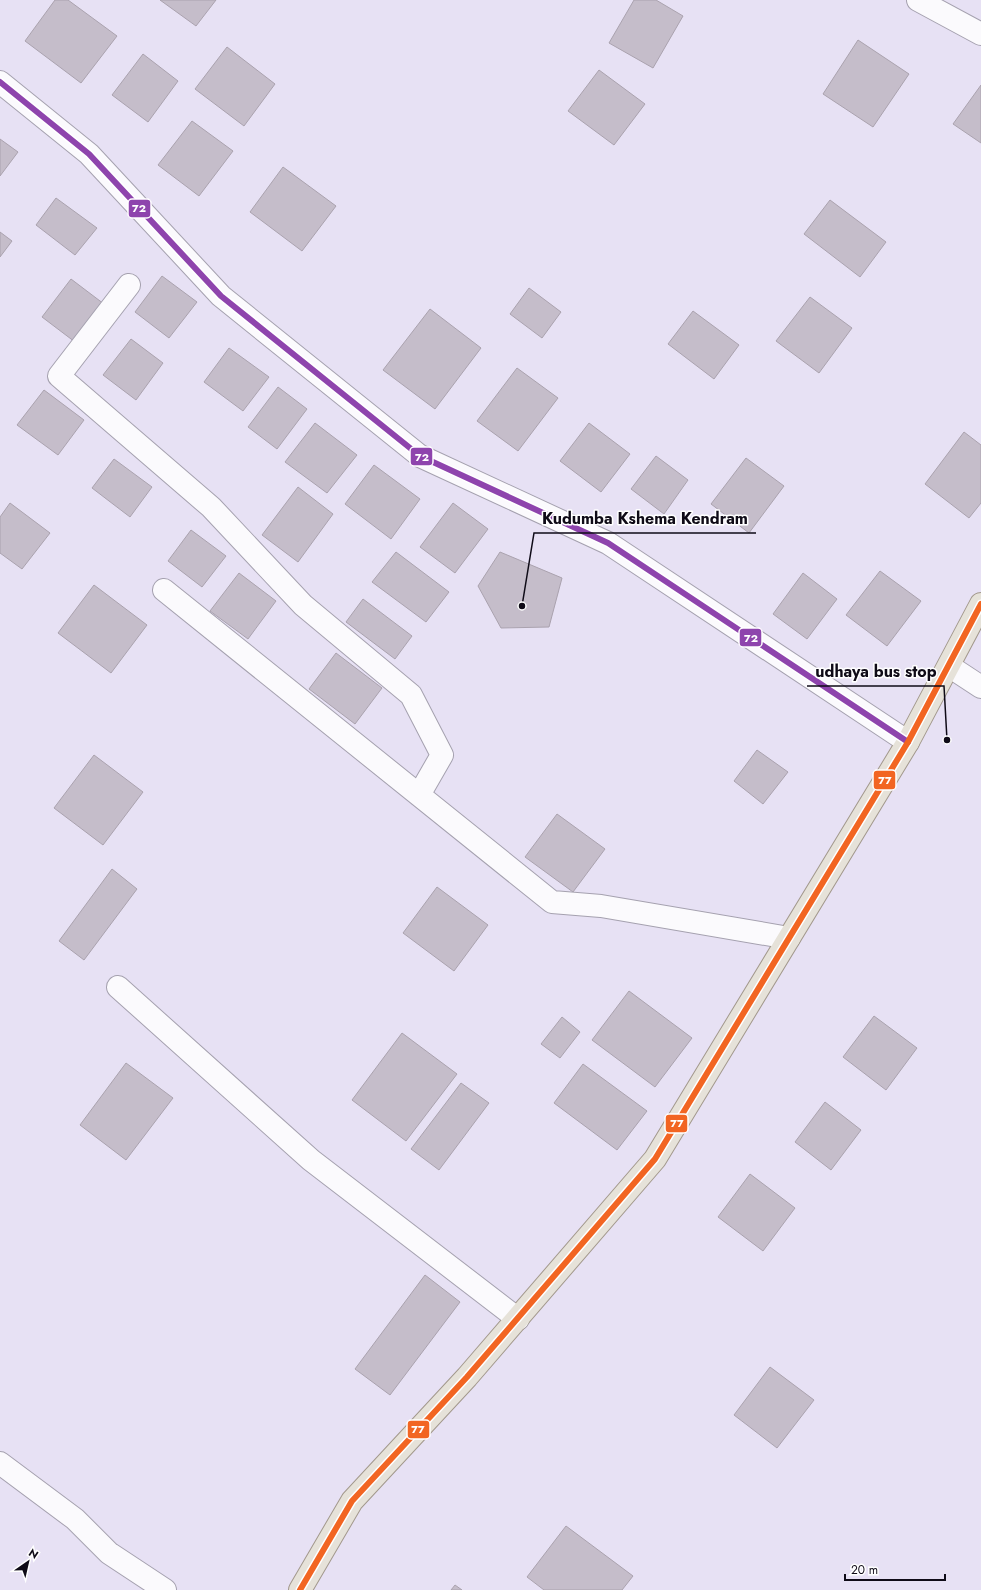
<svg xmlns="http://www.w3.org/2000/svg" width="981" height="1590" font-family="Jost,sans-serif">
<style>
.building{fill:#c5bdca;stroke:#aaa2ae}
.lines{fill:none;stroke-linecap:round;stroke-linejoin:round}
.minor-casing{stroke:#a5a1af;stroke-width:24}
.major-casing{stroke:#a2988c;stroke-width:24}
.minor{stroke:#fbfafd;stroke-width:22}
.major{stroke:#e6e2d9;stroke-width:22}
.bus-1-casing{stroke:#fff;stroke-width:9}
.bus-2-casing{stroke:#fff;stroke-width:9}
.bus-1{stroke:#8e44ad;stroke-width:6}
.bus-2{stroke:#f26522;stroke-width:6}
.leader{fill:none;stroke:#0f0b17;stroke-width:1.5}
.callout-dot{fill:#0f0b17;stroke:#fff;stroke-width:1.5}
.callout-label{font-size:16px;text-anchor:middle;font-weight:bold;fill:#0f0b17;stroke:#fff;stroke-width:3;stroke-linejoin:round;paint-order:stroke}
.line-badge{stroke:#fff;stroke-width:1.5}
.badge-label{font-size:11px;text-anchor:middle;font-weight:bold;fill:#fff}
</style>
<rect width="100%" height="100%" fill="#e7e1f4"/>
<path class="building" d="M55,0H68L117,36L81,83L25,41Z
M160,0H216L196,26Z
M634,0H656L683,16L653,68L609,43Z
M858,40L909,74L873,127L823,94Z
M227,47L275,84L244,126L195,89Z
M143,54L178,81L148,122L112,95Z
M599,70L645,104L614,145L568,111Z
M981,85V143L953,124Z
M192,121L233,151L199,196L158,165Z
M0,139L18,152L0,176Z
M283,167L336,206L302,251L250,212Z
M56,198L97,228L75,255L36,225Z
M830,200L886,242L860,277L804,234Z
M0,232L12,241L0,257Z
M162,276L197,302L169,338L135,312Z
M71,279L104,304L75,342L42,317Z
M529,288L561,312L542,338L510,314Z
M810,297L852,328L819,373L776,341Z
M430,309L481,348L435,409L383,370Z
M693,311L739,345L714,379L668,344Z
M131,339L163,363L136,400L103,375Z
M229,348L269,377L243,411L204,382Z
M517,368L558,398L518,451L477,421Z
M278,387L307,409L277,449L248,427Z
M44,390L84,420L58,455L17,425Z
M315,423L357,455L327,493L285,462Z
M589,423L630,454L601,492L560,461Z
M964,432L981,445V503L969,518L925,484Z
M656,456L688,480L664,514L631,489Z
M746,458L784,486L749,533L711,504Z
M114,459L152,487L130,517L92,488Z
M374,465L420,499L391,539L345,504Z
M298,487L333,514L298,562L262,535Z
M10,503L50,533L22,569L0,553V517Z
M453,503L488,529L455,573L420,547Z
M191,530L226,556L202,587L168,561Z
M396,552L449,592L426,622L372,582Z
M500,552L562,578L549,627L501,628L478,586Z
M880,571L921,601L887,646L846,615Z
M239,573L276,601L248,639L210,611Z
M803,573L837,599L807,639L773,614Z
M94,585L147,625L111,673L58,633Z
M363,599L412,636L395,659L346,622Z
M336,653L382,688L355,724L309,689Z
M757,750L788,772L763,804L734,781Z
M94,755L143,792L103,845L54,808Z
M557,814L605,849L573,892L525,857Z
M112,869L137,889L84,960L59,941Z
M437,887L488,925L454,971L403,933Z
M629,991L692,1038L655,1087L592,1040Z
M874,1016L917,1048L886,1090L843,1057Z
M562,1017L580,1032L560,1058L541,1044Z
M402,1033L457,1074L406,1141L352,1100Z
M126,1063L173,1098L126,1160L80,1125Z
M583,1064L647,1111L617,1150L554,1103Z
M461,1083L489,1103L439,1170L411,1149Z
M825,1102L861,1130L831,1170L795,1142Z
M750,1174L795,1208L763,1251L718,1217Z
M425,1275L460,1302L390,1395L355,1369Z
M770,1367L814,1400L777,1448L734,1415Z
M566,1526L633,1576L622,1590H544L527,1577Z
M455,1585L462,1590H451Z"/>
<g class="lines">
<defs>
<path id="minor" d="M918,0L981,34
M0,82L89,154L221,296L420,456L608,543L908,742
M129,285L59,376L211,507L303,605L411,695L442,755L419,795
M164,590L552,902L601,906L789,938
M949,666L981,687
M118,987L311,1160L518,1319
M0,1463L75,1519L109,1553L165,1590"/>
<path id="major" d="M300,1590L352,1501L467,1377L655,1159L908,742L981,604"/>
</defs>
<use href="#minor" class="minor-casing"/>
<use href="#major" class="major-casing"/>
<use href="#minor" class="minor"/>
<use href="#major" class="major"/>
<defs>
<path id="bus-1" d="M0,82L89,154L221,296L420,456L608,543L908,742"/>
<path id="bus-2" d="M300,1590L352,1501L467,1377L655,1159L908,742L981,604"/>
</defs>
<use href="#bus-1" class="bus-1-casing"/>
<use href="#bus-2" class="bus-2-casing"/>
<use href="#bus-1" class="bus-1"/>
<use href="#bus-2" class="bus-2"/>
</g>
<path class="leader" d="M522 606L534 533H756M947 740L944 686H807"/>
<g class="callout-dot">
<circle cx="522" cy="606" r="4"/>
<circle cx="947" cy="740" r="4"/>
</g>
<g class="callout-label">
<text x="645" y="524">Kudumba Kshema Kendram</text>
<text x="876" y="677">udhaya bus stop</text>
</g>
<g class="line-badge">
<rect x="128" y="199" width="23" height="19" rx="4" fill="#8e44ad"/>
<rect x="410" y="447" width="23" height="19" rx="4" fill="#8e44ad"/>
<rect x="739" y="628" width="23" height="19" rx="4" fill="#8e44ad"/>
<rect x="873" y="770" width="23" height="20" rx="4" fill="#f26522"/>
<rect x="665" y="1114" width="23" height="19" rx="4" fill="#f26522"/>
<rect x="407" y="1420" width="23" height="19" rx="4" fill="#f26522"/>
</g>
<g class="badge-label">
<text x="139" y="212">72</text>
<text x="422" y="461">72</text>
<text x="751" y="642">72</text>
<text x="885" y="784">77</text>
<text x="677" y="1127">77</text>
<text x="418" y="1433">77</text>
</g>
<g transform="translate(28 1562) rotate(34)" stroke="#ffffff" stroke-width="3" paint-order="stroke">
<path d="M0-3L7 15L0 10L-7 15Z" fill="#0f0b17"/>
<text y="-6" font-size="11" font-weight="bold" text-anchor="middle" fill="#0f0b17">N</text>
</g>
<path d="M845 1574v6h100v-6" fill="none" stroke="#0f0b17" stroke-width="2"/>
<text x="851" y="1574" font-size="12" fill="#0f0b17" stroke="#ffffff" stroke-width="3" paint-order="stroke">20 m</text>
</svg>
